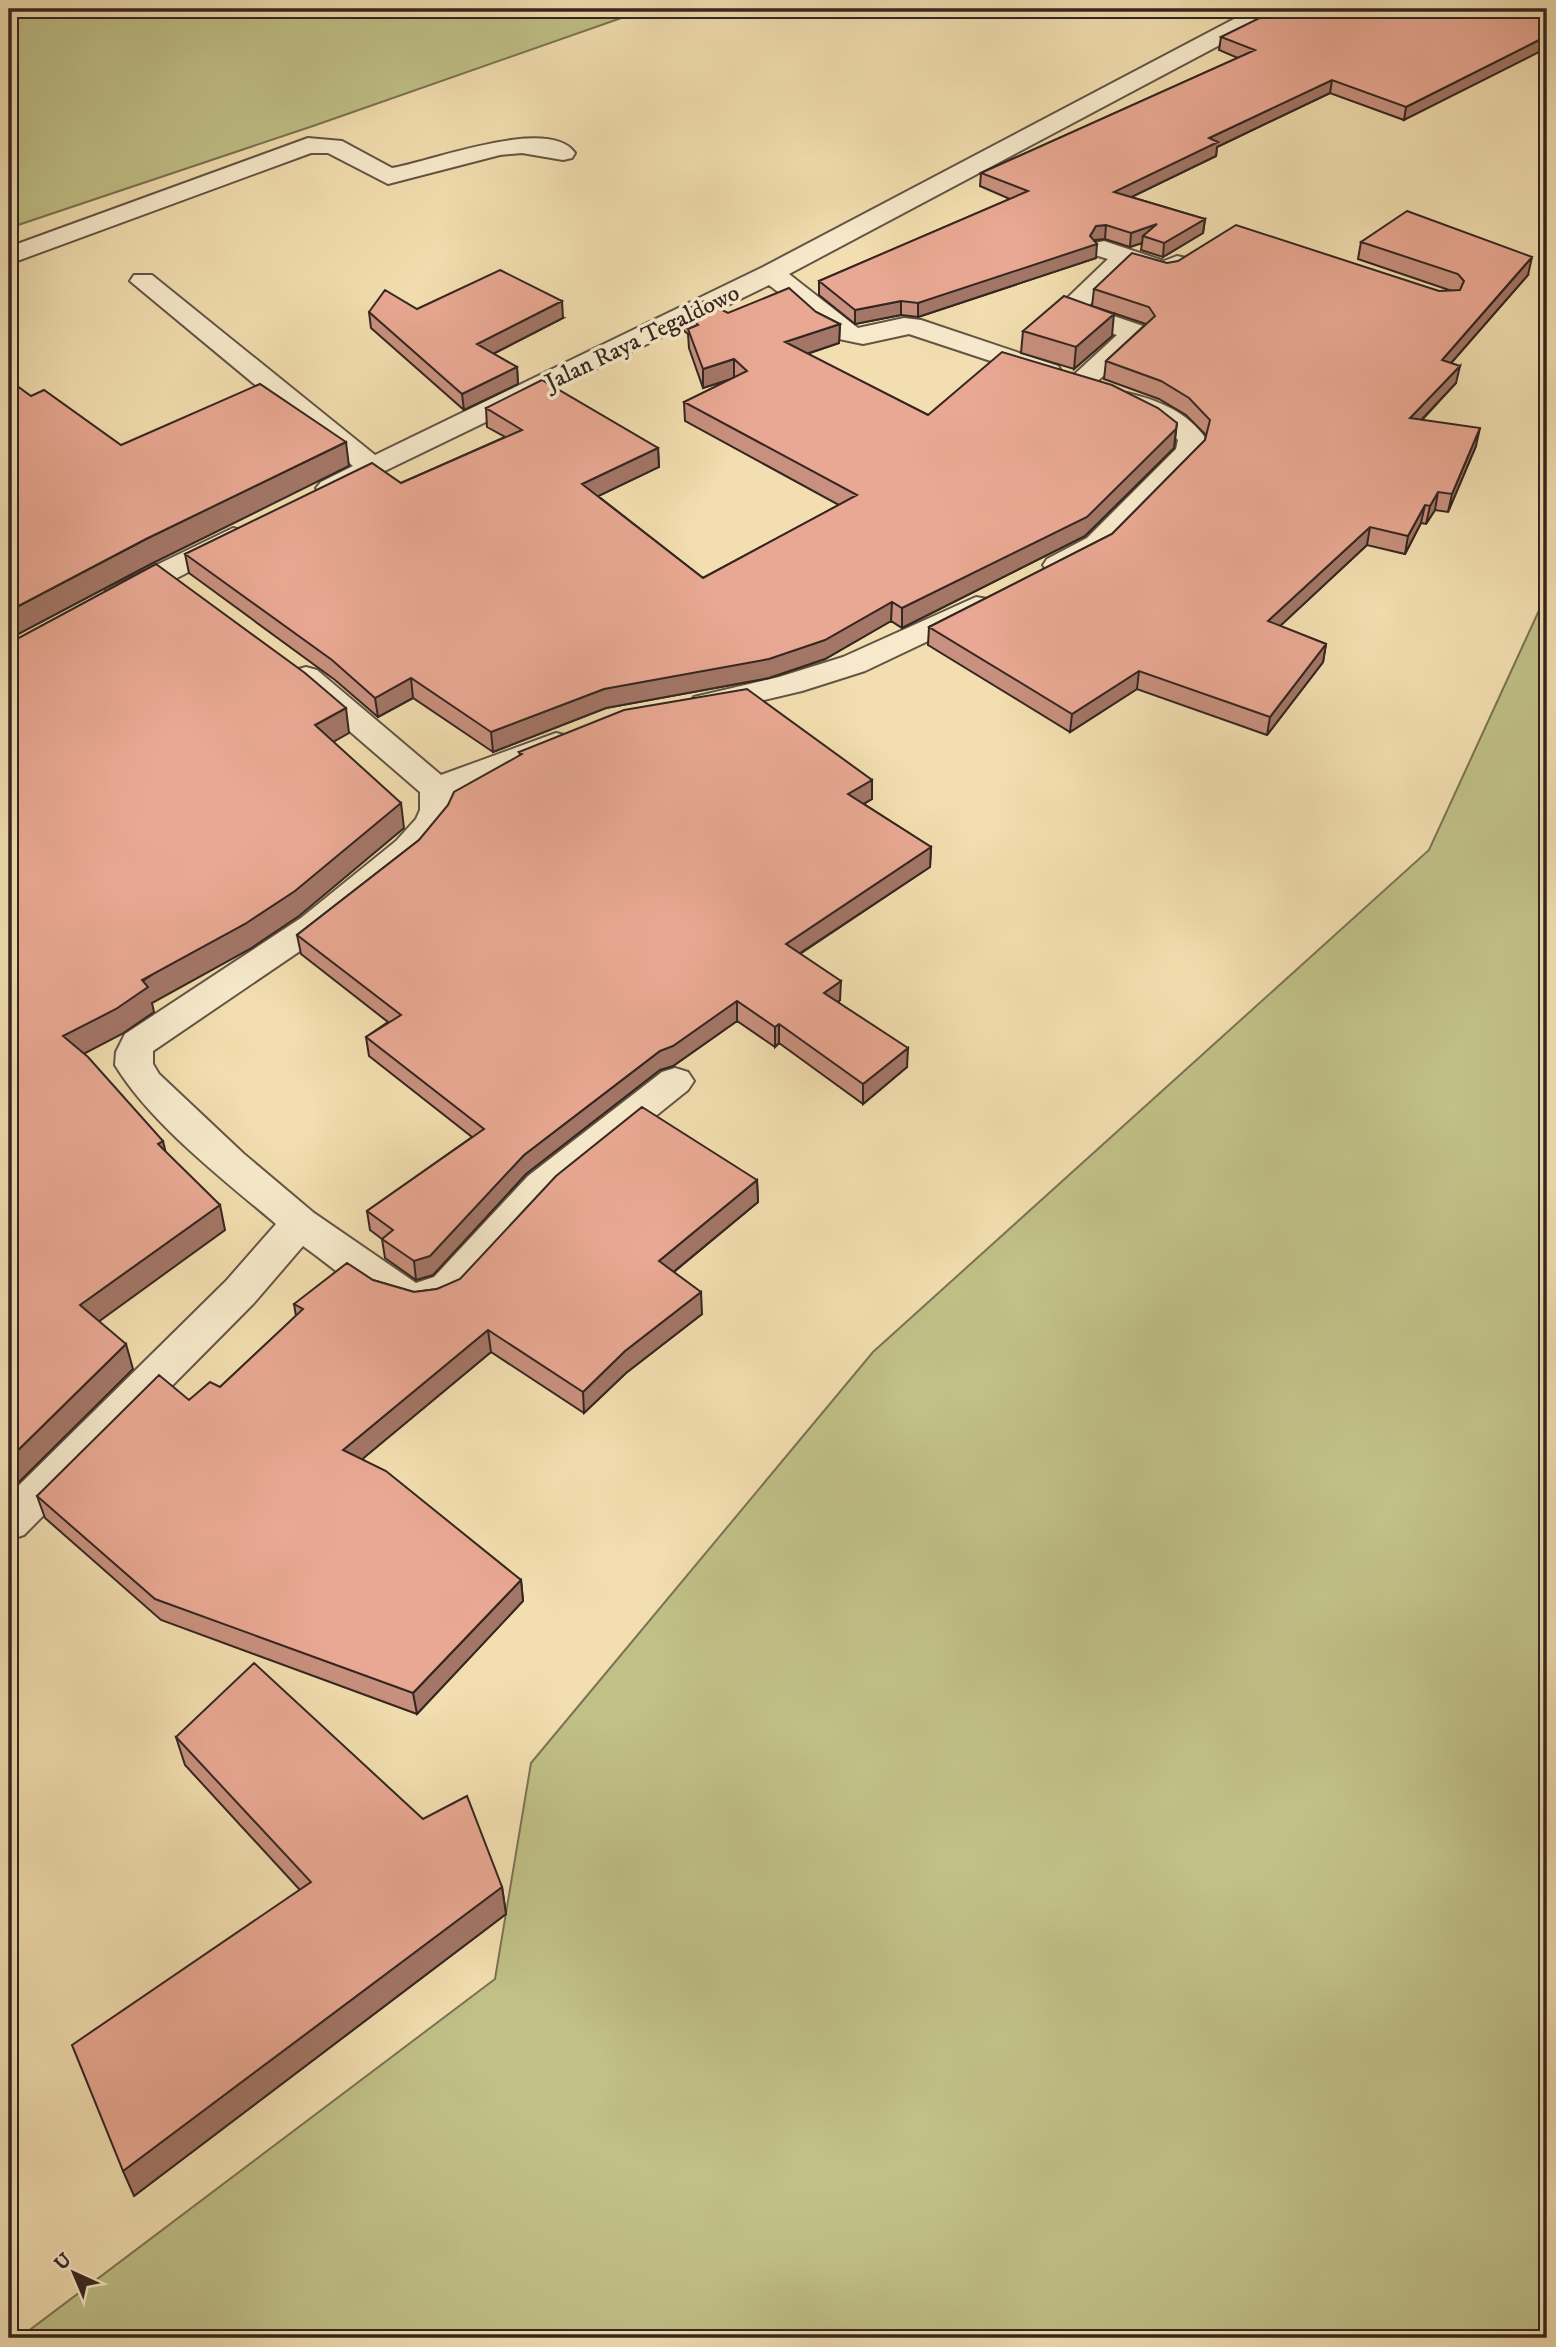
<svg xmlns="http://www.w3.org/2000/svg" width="1556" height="2347" font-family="'IM FELL DW Pica',serif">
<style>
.green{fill:#c0c087;stroke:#7a7354;stroke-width:2}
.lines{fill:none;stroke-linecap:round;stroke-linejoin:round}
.minor-casing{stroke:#645444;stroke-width:4}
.minor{fill:#f7eacc;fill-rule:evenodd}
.wall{fill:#c8907e;stroke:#342620;stroke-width:2}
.shaded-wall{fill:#a37667;stroke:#342620;stroke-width:2}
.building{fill:#e9a893;stroke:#342620;stroke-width:2}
.labels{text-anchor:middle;stroke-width:7;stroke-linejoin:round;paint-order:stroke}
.far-street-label{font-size:24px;fill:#342620;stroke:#f7eacc}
</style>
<rect width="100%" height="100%" fill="#f2deb0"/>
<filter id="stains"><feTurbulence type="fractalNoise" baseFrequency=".00286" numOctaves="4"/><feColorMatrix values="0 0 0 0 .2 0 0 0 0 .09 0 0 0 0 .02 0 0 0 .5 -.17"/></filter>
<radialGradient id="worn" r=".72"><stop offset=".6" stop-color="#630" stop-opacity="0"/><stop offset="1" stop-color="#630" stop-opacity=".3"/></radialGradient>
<path class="green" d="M9,9H647L313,126L9,228Z
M1547,593V2338H19L495,1979L531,1763L873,1352L1429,850Z"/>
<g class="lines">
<defs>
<path id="minor" d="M1253,9H1281L1278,14L789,274L858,328L904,318L921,320L1058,366L1062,372L1058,378L1048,380L909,334L863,344L839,339L769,285L331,497L321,494L316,488L321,482L353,466L130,281L134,275H152L375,455L763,267Z
M308,138L342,141L392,168C429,162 549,115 575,153L572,158L563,160L522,153L500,155L388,184L328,153H311L9,264V247Z
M1104,241L1164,261L1177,256L1186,258L1190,264C1175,286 1150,273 1130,267L1087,307L1146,327L1150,333L1089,389H1069L1065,383L1117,335L1064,317L1060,305L1108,259L1095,255L1091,249L1095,243Z
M1127,393C1158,400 1188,412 1206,439L1204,451L1109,550L1069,571L1058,574L1047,571L1043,565L1047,559L1087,538L1176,449L1178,440C1161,419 1125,418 1113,401L1117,395Z
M233,528L244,531L248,537L244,543L129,603L118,605L107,603L103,596L107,589Z
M976,597L987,599L991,606L987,613L865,671L802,691L705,714L694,711L689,704L694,697L779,677L843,657Z
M306,667L317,670L441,775L556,733L568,736L572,743L568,750L454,795V810L448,823L420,857L325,934L153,1051V1064L159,1074L244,1154L314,1213L416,1283L434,1277L528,1176L662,1072L675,1068L688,1072L694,1081L688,1090L556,1196L462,1299C400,1336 352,1280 303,1246L254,1303L24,1535L9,1540V1495L226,1281L276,1224C224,1180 150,1123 115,1065L116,1052L125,1034L301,918L396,841L416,819L420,810V792L295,684L290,677L295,670Z"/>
</defs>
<use href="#minor" class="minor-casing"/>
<use href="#minor" class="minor"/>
</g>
<path class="wall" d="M1547,9L1404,120L1330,93L1217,147L1216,156L1131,197L1205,219L1203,233L1163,257L1141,250L1142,243L1130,247L1105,239L1094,240L1096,258L918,317L901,315L855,324L819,295V281L1010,199L980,186L981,173L1238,58L1219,50L1221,37Z
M1361,242L1528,275L1451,363L1456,383L1422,420L1476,446L1448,512L1435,510L1426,524L1421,523L1405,554L1367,545L1280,626L1326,644L1323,662L1267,735L1137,689L1070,732L928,645L929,627L1112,534L1205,440L1206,435L1186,415L1159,399L1104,379L1106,361L1146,324L1092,306L1094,289L1167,263L1439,291H1452L1358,259Z
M417,309L563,318L493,354L517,367L518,384L464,410L371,328L369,312Z
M683,311L728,313L816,312L840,324L839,343L807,354L928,415L1177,423L1174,448L1085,536L902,628L891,621L825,659L769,678L606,708L493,752L413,698L378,717L335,680L189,573L185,554L401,483L505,437L487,427L486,408L658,448L659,467L598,496L703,578L839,505L685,421L684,402L732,379L703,388L689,348L688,334L683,330Z
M1023,331L1112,336L1074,369L1021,353Z
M519,752L872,780V799L864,804L931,847L930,867L800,954L840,1000L838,1002L907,1067L863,1104L779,1043L775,1047L737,1021L673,1066L660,1070L526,1174L433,1275L416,1280L385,1258L382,1239L370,1230L367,1211L472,1137L369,1056L366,1037L388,1022L301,954L297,935L419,840L520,755Z
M757,1180L758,1202L674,1272L702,1314L626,1373L584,1413L491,1352L362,1459L521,1580L523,1601L417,1714L161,1620L45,1518L37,1496L189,1400L220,1387L296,1316L294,1304L373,1280L414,1292L437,1289Z
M176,1737L423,1819L502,1887L506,1914L134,2196L300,1890L185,1765Z"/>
<path class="shaded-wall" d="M1547,36V48L1404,120L1406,107Z
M1332,80L1330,93L1217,147L1216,156L1113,206L1114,192L1209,138Z
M1205,219L1203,233L1163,257L1164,243Z
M1157,224L1143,236L1142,243L1130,247L1131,233Z
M1106,225L1105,239L1094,240L1097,244L1096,258L918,317V303L1090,236L1096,226Z
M1532,257L1528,275L1438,378L1442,360Z
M562,301L563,318L479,361L477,344Z
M901,301V315L855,324V310Z
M1114,314L1112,336L1074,369L1076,347Z
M840,324L839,343L785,361V342Z
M734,359V378L703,388V369Z
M1460,366L1456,383L1407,435L1410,418Z
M517,367L518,384L464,410L462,394Z
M1480,428L1476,446L1448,512L1452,494Z
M1176,429L1174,448L1085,536L902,628V608Z
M346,442L349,466L151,564L9,639V611L146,539Z
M658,448L659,467L584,503L582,484Z
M1438,492L1435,510L1426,524L1430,506Z
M1425,505L1421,523L1405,554L1408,536Z
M1370,527L1367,545L1265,640L1268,621Z
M892,602L891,621L825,659L769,678L606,708L493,752L491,732L604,689Z
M1326,644L1323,662L1267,735L1270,717Z
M1139,671L1137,689L1070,732L1072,714Z
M411,678L413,698L378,717L375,698Z
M346,708L349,733L319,750L315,725Z
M872,780V799L847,813L848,794Z
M401,803L404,828L299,916L250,949L152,1003L154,1012L122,1034L70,1061L63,1036Z
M931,847L930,867L785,963L786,944Z
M841,981L840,1000L823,1012L824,993Z
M737,1001V1021L673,1066L660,1070L526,1174L433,1275L416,1280L414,1261L524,1155L660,1051Z
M779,1024V1043L775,1047V1027Z
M908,1048L907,1067L863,1104V1084Z
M163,1141L169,1166L158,1144Z
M757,1180L758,1202L660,1283L659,1261Z
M220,1205L225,1230L87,1330L80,1305Z
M701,1292L702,1314L626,1373L584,1413L583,1392L625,1351Z
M488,1330L491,1352L348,1471L343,1450Z
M126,1344L133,1369L12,1489L9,1481V1459Z
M521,1580L523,1601L417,1714L413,1693Z
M502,1887L506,1914L134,2196L123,2171Z"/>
<path class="building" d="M1278,9H1547V36L1406,107L1332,80L1209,138L1218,142L1114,192L1205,219L1164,243L1143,236L1157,224L1131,233L1106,225L1096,226L1090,236L1097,244L918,303L901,301L855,310L819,281L1028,191L981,173L1255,50L1221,37Z
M1407,211L1532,257L1442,360L1460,366L1410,418L1480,428L1452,494L1438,492L1430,506L1425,505L1408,536L1370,527L1268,621L1326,644L1270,717L1139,671L1072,714L929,627L1112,534L1205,440L1210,420L1189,398L1161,381L1106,361L1155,316L1149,307L1094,289L1132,253L1167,263L1178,261L1236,225L1439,291L1460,290L1464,281L1458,274L1361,242Z
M500,270L562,301L477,344L517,367L462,394L369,312L385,290L417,309Z
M789,288L816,312L840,324L785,342L928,415L1002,352L1112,385L1158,408L1177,423L1176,429L1087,517L902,608L892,602L825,640L769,659L604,689L491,732L411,678L375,698L332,660L185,554L372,463L401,483L522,430L486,408L542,380L658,448L582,484L703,578L857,495L684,402L747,371L734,359L703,369L688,329L698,325L683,311L704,301L728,313Z
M1064,296L1114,314L1076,347L1023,331Z
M9,380L31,396L44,390L121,445L260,384L346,442L146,539L9,611Z
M156,564L305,673L346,708L315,725L401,803L295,891L245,924L142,980L148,987L116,1009L63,1036L88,1057L163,1141L158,1144L220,1205L80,1305L126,1344L9,1459V641L15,640Z
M747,689L872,780L848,794L931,847L786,944L841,981L824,993L908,1048L863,1084L779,1024L775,1027L737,1001L673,1046L660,1051L524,1155L430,1256L414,1261L382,1239L393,1230L367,1211L484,1129L366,1037L401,1015L297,935L419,840L448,805L454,792L522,754L519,752L624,710Z
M642,1107L757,1180L659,1261L701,1292L625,1351L583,1392L488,1330L343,1450L386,1471L521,1580L413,1693L155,1599L37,1496L159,1375L189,1400L210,1382L220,1387L303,1309L294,1304L347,1263L373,1280L414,1292L437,1289L460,1279L556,1176Z
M254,1663L423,1819L467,1796L502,1887L123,2171L72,2045L311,1882L176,1737Z"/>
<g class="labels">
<g class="far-street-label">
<text transform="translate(642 337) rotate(-26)" y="8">Jalan Raya Tegaldowo</text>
</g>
</g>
<rect width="1556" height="2347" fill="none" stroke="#f2deb0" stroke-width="35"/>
<rect x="10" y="10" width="1535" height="2326" fill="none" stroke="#342620" stroke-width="3.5"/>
<rect x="18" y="18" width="1521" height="2312" fill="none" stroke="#342620" stroke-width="2"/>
<g transform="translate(74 2273) rotate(316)" stroke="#f7eacc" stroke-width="5" paint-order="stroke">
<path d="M0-5L12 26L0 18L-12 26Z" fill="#342620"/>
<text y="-10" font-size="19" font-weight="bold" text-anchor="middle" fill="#342620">U</text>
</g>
<rect width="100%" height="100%" filter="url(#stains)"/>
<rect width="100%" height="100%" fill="url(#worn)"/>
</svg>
